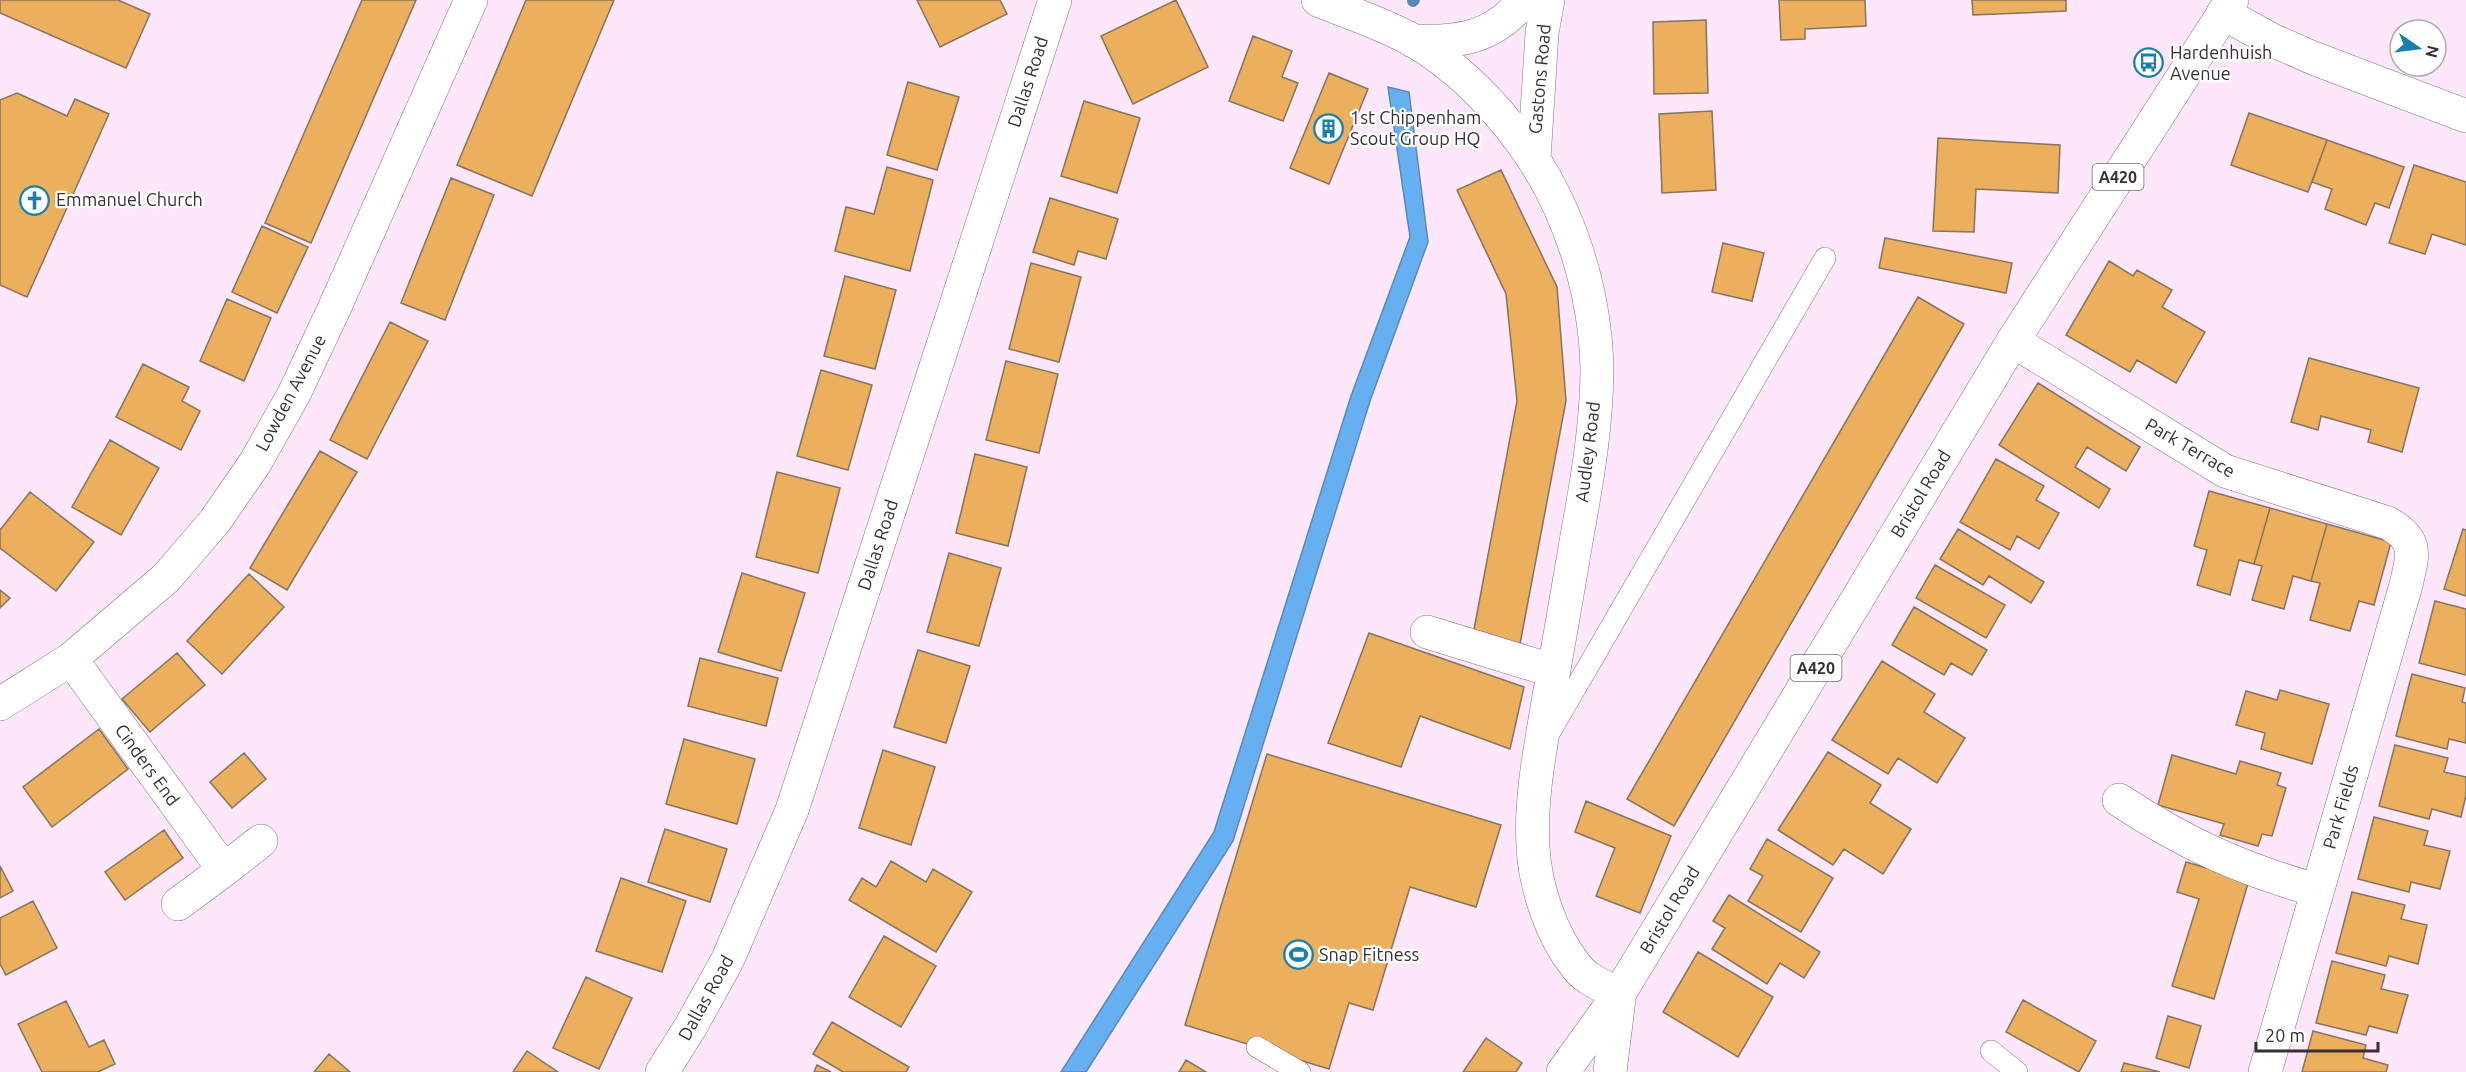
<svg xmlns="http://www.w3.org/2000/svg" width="2466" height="1072" font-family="Ubuntu,sans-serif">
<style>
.water{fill:#66b0f2;stroke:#5889ba;stroke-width:1.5}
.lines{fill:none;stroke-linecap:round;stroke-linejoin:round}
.stream{stroke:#5889ba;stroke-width:12}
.building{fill:#ecaf5d;stroke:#85745f;stroke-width:1.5}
.lane-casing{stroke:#877285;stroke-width:22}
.street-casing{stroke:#877285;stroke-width:34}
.primary-casing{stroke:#877285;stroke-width:34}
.lane{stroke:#fff;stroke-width:21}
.street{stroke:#fff;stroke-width:33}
.primary{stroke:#fff;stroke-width:33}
.labels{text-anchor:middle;stroke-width:4.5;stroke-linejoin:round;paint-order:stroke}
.shield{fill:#fff;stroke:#736d72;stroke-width:1.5}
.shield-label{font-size:16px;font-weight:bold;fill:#372e36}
.poi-label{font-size:18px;fill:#372e36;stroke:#fff;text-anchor:start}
.street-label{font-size:18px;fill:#372e36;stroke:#fff}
</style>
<rect width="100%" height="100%" fill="#fee6fb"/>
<path class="water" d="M1388,87L1409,92L1428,242L1370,401L1233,841L1086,1072H1061L1214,832L1351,396L1410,237Z"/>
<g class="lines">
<path class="stream" d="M1413,1L1414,0"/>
</g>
<path class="building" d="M0,0H118L150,14L126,68L0,13Z
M362,0H416L311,243L265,223Z
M526,0H614L532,196L457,165Z
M917,0H1000L1007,14L940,47Z
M1176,0L1208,67L1133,104L1101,36Z
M1779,0H1865L1866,26L1805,29V39L1781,40Z
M1972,0H2066V11L1973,15Z
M1706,20L1708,93L1654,94L1653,22Z
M1253,36L1292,51L1282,77L1298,83L1283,121L1229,101Z
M1329,73L1368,89L1329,184L1290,168Z
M908,82L959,97L937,170L887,155Z
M17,93L67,116L75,99L109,114L27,297L0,285V100Z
M1084,101L1140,118L1117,193L1061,176Z
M1712,111L1716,190L1662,193L1659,114Z
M2249,113L2327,140L2308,192L2231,165Z
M1938,138L2060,145L2058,193L1976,189L1974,232L1933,231Z
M2327,140L2404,167L2389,208L2375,203L2366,225L2325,209L2332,189L2312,182Z
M2414,165L2466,182V245L2432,234L2425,254L2389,243Z
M887,167L933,180L910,271L835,251L846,207L874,214Z
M1501,170L1557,287L1566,401L1520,644L1473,635L1517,401L1506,294L1457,190Z
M451,178L494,195L445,320L401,303Z
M1050,198L1118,219L1106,259L1078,251L1074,265L1033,252Z
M262,226L308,247L277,313L232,292Z
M1885,238L2012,263L2006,293L1879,268Z
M1723,243L1764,253L1752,301L1712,292Z
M2109,261L2133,276L2137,270L2172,290L2162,307L2205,332L2176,383L2137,360L2130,372L2066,335Z
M1031,263L1081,277L1059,362L1009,349Z
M845,276L896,290L875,369L824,356Z
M1918,297L1964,324L1674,826L1627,799Z
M227,299L271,318L244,381L200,361Z
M390,322L428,341L367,459L330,440Z
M2309,358L2419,388L2402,452L2368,442L2371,430L2321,416L2318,430L2291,422Z
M1006,361L1058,374L1039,453L986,440Z
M143,364L189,387L182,401L200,411L181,450L116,417Z
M821,370L872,385L848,470L797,456Z
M2038,383L2140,447L2126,471L2087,447L2075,467L2110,489L2099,508L1999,445Z
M110,440L159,468L121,535L72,507Z
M320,451L357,472L287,590L250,568Z
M975,454L1027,467L1008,546L956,533Z
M1996,459L2044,486L2036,500L2059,513L2039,549L2017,536L2010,550L1960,522Z
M777,472L840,488L818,573L756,557Z
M2209,491L2270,508L2254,564L2239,560L2230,595L2197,585L2207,550L2194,546Z
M30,492L94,542L56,591L0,548V530Z
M2270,508L2327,524L2311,581L2293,576L2284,609L2252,600L2262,566L2254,564Z
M2327,524L2391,542L2374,605L2359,601L2350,631L2310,620L2320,583L2311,581Z
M1958,529L2044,582L2031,603L1989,576L1983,585L1940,559Z
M2463,529L2466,530V596L2444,589Z
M949,553L1001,568L979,646L927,632Z
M1935,565L2005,605L1986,638L1916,598Z
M742,573L805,593L781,671L718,652Z
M249,574L284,607L222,674L187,641Z
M0,590L10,598L0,608Z
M2435,601L2466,609V675L2419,663Z
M1914,607L1987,650L1972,675L1951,663L1944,675L1892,645Z
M1369,633L1524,687L1510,749L1420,716L1401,767L1328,743Z
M918,650L970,666L946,743L894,727Z
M177,653L205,685L150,732L122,699Z
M700,658L778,678L766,726L688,706Z
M1882,661L1935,694L1924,712L1965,738L1937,783L1898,758L1888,774L1832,740Z
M2412,674L2465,688L2462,702L2466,703V743L2449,739L2447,749L2396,736Z
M2280,690L2329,704L2312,764L2261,749L2265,733L2236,725L2246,691L2277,700Z
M99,729L128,769L52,827L23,787Z
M684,739L755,759L737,824L666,804Z
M2395,745L2448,758L2444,772L2466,777V795L2461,817L2432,809L2429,819L2379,806Z
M883,750L935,767L911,845L859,828Z
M1828,752L1881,785L1870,803L1911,829L1883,874L1844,849L1833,865L1778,830Z
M244,753L266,779L232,808L210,782Z
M1267,754L1501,825L1476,907L1410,887L1373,1010L1349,1003L1329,1069L1185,1025Z
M2172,755L2236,774L2240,761L2281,773L2277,785L2286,788L2272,836L2262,834L2258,846L2220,835L2224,824L2158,805Z
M1586,801L1671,836L1640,913L1596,896L1615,848L1575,832Z
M2374,817L2428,831L2424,845L2450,851L2440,889L2411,882L2409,892L2358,879Z
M665,829L727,849L710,902L648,882Z
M164,830L183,858L125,900L105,872Z
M1767,839L1833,878L1801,932L1748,901L1763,876L1750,869Z
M891,861L926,882L933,869L972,892L936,952L849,900L862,878L876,887Z
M2186,862L2249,880L2214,999L2172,986L2199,899L2177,892Z
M0,866L13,891L0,898Z
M621,878L686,901L662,972L596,951Z
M2352,892L2405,905L2401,919L2427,925L2418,964L2389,956L2386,966L2336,953Z
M1729,895L1820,952L1804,978L1780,963L1767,984L1712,949L1725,928L1713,921Z
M33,901L57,948L6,975L0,964V918Z
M884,936L936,966L901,1027L849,997Z
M1698,952L1773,997L1738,1057L1663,1012Z
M2332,961L2385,975L2381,989L2408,995L2397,1033L2369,1026L2366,1035L2316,1023Z
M586,977L632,998L599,1069L553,1048Z
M2023,1000L2096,1041L2079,1072L2006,1032Z
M66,1001L89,1047L104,1040L115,1064L98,1072H42L18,1024Z
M2168,1016L2201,1026L2189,1068L2156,1058Z
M832,1022L909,1067L906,1072H843L813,1054Z
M2313,1031L2366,1045L2363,1058L2388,1065L2386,1072H2302Z
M1486,1038L1522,1063L1516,1072H1463Z
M527,1051L558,1072H513Z
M329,1054L350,1072H314Z
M1186,1060L1206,1072H1179Z
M2124,1063L2160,1072H2121Z
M817,1065L831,1072H814Z"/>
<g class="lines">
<defs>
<path id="lane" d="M1550,732L1825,258
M1257,1047L1300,1072
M1991,1051L2017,1072"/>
<path id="street" d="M1318,0C1349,13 1384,24 1414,41C1458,67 1494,104 1523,144C1569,207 1595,290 1597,368C1597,424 1587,481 1577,536C1568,589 1559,643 1549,696C1541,745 1530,797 1533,847C1535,886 1551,935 1576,966C1586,980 1604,986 1619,994
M2223,13L2270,39L2313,58L2466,116
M1413,41C1459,43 1494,38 1524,0
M1534,159L1542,33L1548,0
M2013,341L2225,471L2388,523C2419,541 2413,554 2406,585L2265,1072
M1427,632L1554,671
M71,659L224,870L178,904
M0,704L71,659L166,578L215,521L255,463L294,394L334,309L471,0
M2119,800C2184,843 2241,869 2316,890
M224,870L261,841
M662,1072L691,1026L727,961L792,810L1055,0"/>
<path id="primary" d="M1563,1072L1619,994L2013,341L2232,0
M1610,1072L1619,999"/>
</defs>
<use href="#lane" class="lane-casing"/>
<use href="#street" class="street-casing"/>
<use href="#primary" class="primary-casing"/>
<use href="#lane" class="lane"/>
<use href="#street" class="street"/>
<use href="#primary" class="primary"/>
</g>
<defs>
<symbol id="bus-ring" viewBox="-11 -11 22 22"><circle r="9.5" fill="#fff" stroke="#1880aa" stroke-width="1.5"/><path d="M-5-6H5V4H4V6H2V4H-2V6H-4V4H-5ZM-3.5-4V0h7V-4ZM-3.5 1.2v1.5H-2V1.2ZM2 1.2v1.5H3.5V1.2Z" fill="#1880aa"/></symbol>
<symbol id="building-ring" viewBox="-11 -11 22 22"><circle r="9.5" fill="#fff" stroke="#1880aa" stroke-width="1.5"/><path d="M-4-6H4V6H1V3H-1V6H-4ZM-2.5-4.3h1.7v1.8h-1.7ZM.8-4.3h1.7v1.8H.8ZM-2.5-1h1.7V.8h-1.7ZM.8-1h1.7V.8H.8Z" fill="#1880aa"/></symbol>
<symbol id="church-ring" viewBox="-11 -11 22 22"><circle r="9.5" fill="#fff" stroke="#1880aa" stroke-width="1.5"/><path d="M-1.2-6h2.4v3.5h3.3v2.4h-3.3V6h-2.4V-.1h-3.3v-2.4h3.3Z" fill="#1880aa"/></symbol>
<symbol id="stadium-ring" viewBox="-11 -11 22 22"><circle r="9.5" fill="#fff" stroke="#1880aa" stroke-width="1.5"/><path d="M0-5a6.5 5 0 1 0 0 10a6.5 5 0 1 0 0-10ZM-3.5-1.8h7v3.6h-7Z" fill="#1880aa"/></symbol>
</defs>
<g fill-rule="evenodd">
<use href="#bus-ring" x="2132" y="46" width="33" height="33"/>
<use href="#building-ring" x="1312" y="112" width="33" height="33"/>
<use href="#church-ring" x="18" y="184" width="33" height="33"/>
<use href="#stadium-ring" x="1282" y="938" width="33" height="33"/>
</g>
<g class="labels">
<g class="shield">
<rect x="2092.5" y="164" width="51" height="26" rx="4.5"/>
<rect x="1790.5" y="655" width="51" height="26" rx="4.5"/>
</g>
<g class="shield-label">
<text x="2118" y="183">A420</text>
<text x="1816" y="674">A420</text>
</g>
<g class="poi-label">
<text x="2170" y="59">Hardenhuish<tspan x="2170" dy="21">Avenue</tspan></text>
<text x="1350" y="124">1st Chippenham<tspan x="1350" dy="21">Scout Group HQ</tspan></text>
<text x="56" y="206">Emmanuel Church</text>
<text x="1319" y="961">Snap Fitness</text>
</g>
<g class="street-label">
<text transform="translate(1540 79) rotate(-85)" y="6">Gastons Road</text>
<text transform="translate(1028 82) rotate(-72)" y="6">Dallas Road</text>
<text transform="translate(291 393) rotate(-62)" y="6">Lowden Avenue</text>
<text transform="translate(2190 448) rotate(30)" y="6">Park Terrace</text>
<text transform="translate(1588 452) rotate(-83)" y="6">Audley Road</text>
<text transform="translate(1921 494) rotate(-59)" y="6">Bristol Road</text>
<text transform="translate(878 545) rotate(-72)" y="6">Dallas Road</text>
<text transform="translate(147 765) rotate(54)" y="6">Cinders End</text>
<text transform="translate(2341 807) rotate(-74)" y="6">Park Fields</text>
<text transform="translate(1670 910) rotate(-59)" y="6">Bristol Road</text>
<text transform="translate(706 998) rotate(-61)" y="6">Dallas Road</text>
</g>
</g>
<g transform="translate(2418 48) rotate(104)"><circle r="28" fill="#ffffff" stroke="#afabaf" stroke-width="1.5"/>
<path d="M0-4.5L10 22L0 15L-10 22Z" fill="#1880aa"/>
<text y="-9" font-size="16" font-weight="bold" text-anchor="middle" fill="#372e36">N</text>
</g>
<path d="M2256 1042v9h122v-9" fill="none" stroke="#372e36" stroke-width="3"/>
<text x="2265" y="1042" font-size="18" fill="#372e36" stroke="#ffffff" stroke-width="4.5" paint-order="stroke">20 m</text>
</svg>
